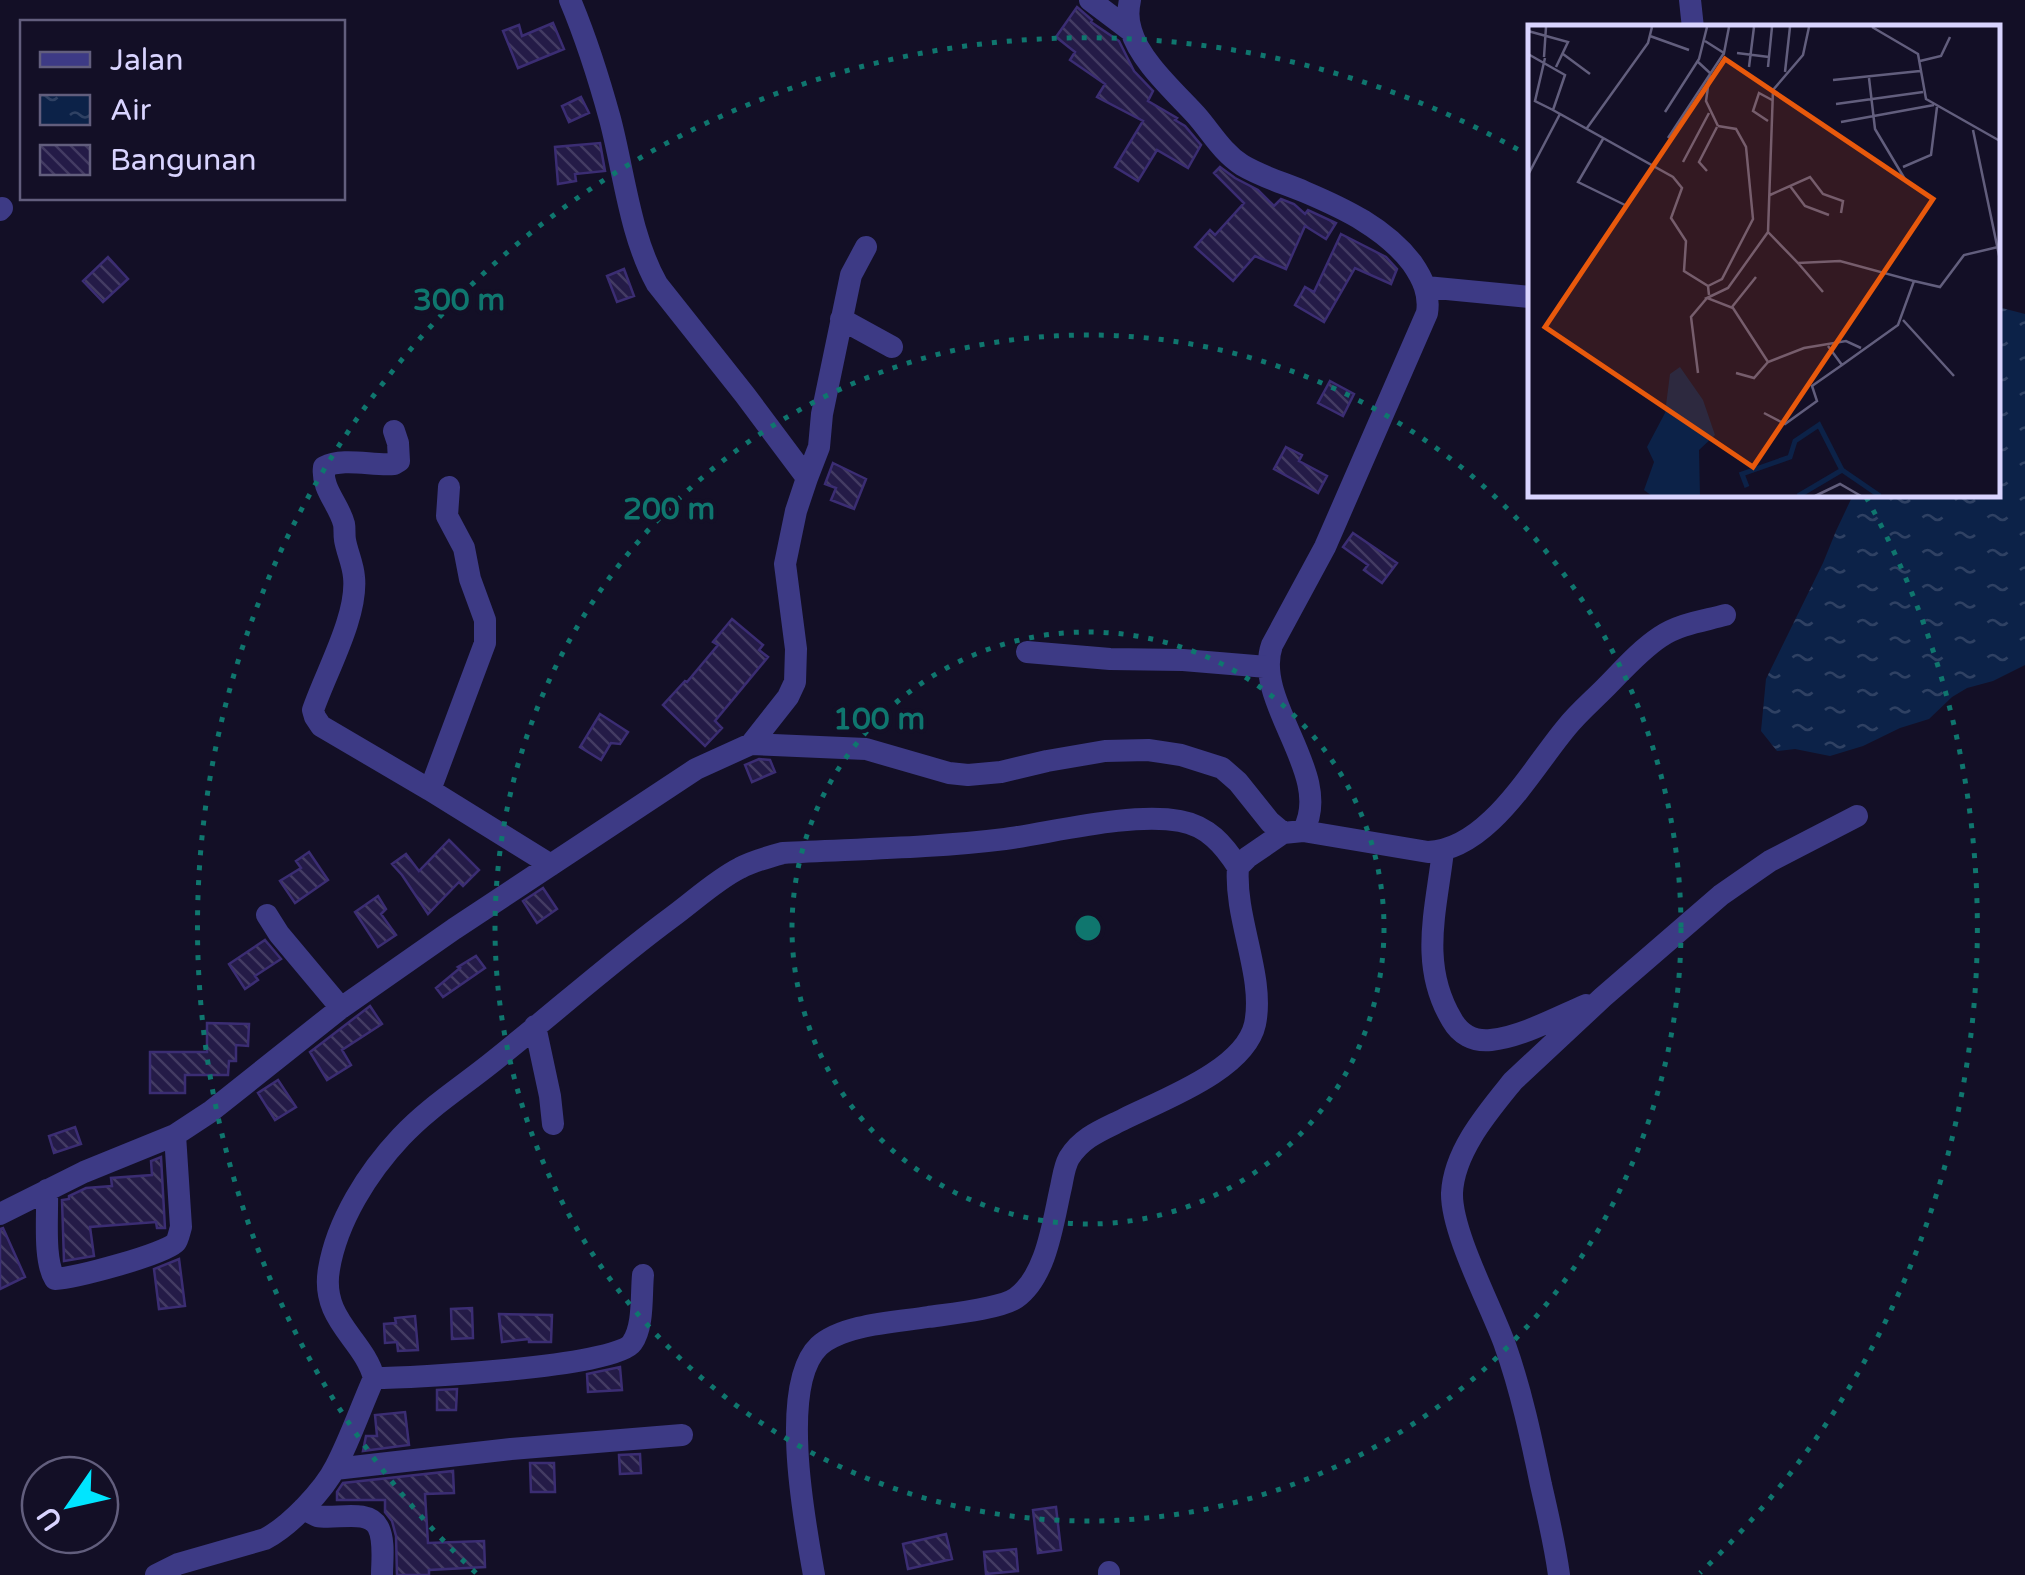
<svg xmlns="http://www.w3.org/2000/svg" width="2025" height="1575" font-family="'Varela Round',sans-serif">
<style>
.water{fill:url(#water-ripples)}
.building{fill:url(#building-back-hatch);stroke:#3b2d73;stroke-width:2.5}
.lines{fill:none;stroke-linecap:round;stroke-linejoin:round}
.minor{stroke:#3d3a85;stroke-width:22}
.ring{fill:none;stroke:#0f766e;stroke-width:5;stroke-dasharray:5 10}
.inset-river{fill:none;stroke:#0c2248;stroke-width:5}
.inset-road{fill:none;stroke:#625e7d;stroke-width:2.5}
.view{fill:#e8590c;fill-opacity:0.15;stroke:#e8590c;stroke-width:5}
.inset-edge{fill:none;stroke:#d9d4ff;stroke-width:5}
.centre{fill:#0f766e;stroke:#130f26;stroke-width:5}
.ring-label{font-size:30px;text-anchor:middle;font-weight:bold;fill:#0f766e;stroke:#130f26;stroke-width:8;stroke-linejoin:round;paint-order:stroke}
</style>
<defs>
<pattern id="water-ripples" width="26" height="14" patternUnits="userSpaceOnUse" patternTransform="scale(2.5)"><rect width="26" height="14" fill="#0c2248"/><path d="M2 4q2-2 4 0t4 0M15 11q2-2 4 0t4 0" fill="none" stroke="#2f4163"/></pattern>
<pattern id="building-back-hatch" width="6" height="6" patternUnits="userSpaceOnUse" patternTransform="scale(2.5)"><rect width="6" height="6" fill="#241b47"/><path d="M-1 5l2 2M0 0l6 6M5-1l2 2" fill="none" stroke="#433b63"/></pattern>
</defs>
<rect width="100%" height="100%" fill="#130f26"/>
<path class="water" d="M1998,307L2025,314V665L1993,681L1967,688L1952,697L1929,719L1900,728L1863,746L1830,756L1795,749L1777,751L1761,731L1766,679L1823,563L1836,531L1853,495H1998Z"/>
<path class="building" d="M1077,7L1092,20L1091,22L1119,41L1134,71L1153,91L1148,101L1177,118L1175,120L1185,126L1201,145L1188,168L1157,150L1138,181L1115,167L1143,121L1097,97L1105,84L1070,60L1075,52L1056,37Z
M553,23L564,49L518,68L503,31L519,25L522,36Z
M581,97L589,113L569,122L562,106Z
M600,143L605,171L575,174L576,181L558,184L555,147Z
M1220,167L1235,178L1258,190L1274,206L1281,199L1294,204L1305,214L1308,210L1336,223L1326,239L1305,226L1286,269L1255,256L1233,281L1195,247L1210,230L1215,235L1244,203L1214,173Z
M1341,234L1386,257L1397,269L1391,284L1355,268L1324,322L1295,305L1305,287L1314,292Z
M108,257L128,279L103,302L83,281Z
M624,269L634,296L617,302L607,276Z
M1330,381L1354,394L1343,416L1318,403Z
M1286,447L1302,455L1299,461L1327,476L1318,493L1274,469Z
M833,463L866,479L854,509L831,500L836,488L825,484Z
M1353,533L1397,563L1382,583L1364,570L1368,565L1343,547Z
M732,619L763,645L759,650L768,657L715,721L722,728L705,746L663,705L685,681L687,682L718,645L713,642Z
M600,714L628,732L620,744L611,743L601,760L580,747Z
M759,759L770,760L775,772L752,782L745,765Z
M449,840L479,870L463,886L459,882L428,914L402,875L392,864L406,854L419,871Z
M309,852L328,880L295,903L280,881L301,868L296,861Z
M543,888L557,909L537,923L523,901Z
M378,896L386,909L381,914L396,935L378,947L355,912Z
M265,940L281,959L255,976L258,980L245,989L229,964Z
M476,956L485,968L443,997L436,988L460,968L458,967Z
M370,1006L382,1024L342,1050L351,1065L327,1080L310,1052Z
M207,1023L249,1024L248,1046L236,1045V1061H229L228,1075H185V1093H150V1052H207Z
M278,1080L296,1107L275,1120L258,1093Z
M75,1127L81,1144L54,1153L49,1136Z
M161,1157L165,1228H157L156,1222L90,1227L94,1256L64,1261L62,1200L69,1199V1196L86,1188L112,1186L111,1178L152,1175L151,1161Z
M3,1228L25,1277L0,1289V1229Z
M179,1259L185,1306L159,1309L154,1269Z
M472,1308L473,1338L452,1339L451,1309Z
M499,1314L552,1315L551,1342H529V1339L502,1342Z
M415,1316L418,1350L398,1351L397,1342L385,1343L384,1324L396,1323L395,1318Z
M620,1367L622,1390L588,1392L587,1374Z
M457,1389L456,1410H437V1390Z
M405,1412L409,1445L363,1451L366,1436H377L375,1415Z
M640,1454L641,1473L620,1474L619,1455Z
M530,1463H554L555,1492H531Z
M453,1471L454,1493L425,1494L428,1543L484,1541L485,1567L429,1570V1575H397L396,1536L392,1521L385,1512V1500H337V1492L343,1483Z
M1056,1507L1061,1550L1038,1553L1033,1510Z
M946,1534L952,1559L908,1569L903,1544Z
M1016,1549L1018,1571L986,1574L984,1552Z"/>
<g class="lines">
<path class="minor" d="M570,0C586,38 599,79 610,119C624,172 630,236 657,284L745,395L807,478L796,511L785,564L796,649L795,682L788,697L751,744
M1090,0L1131,31
M1690,0L1693,28
M0,210L2,208
M1426,287L1530,297
M841,319L892,347
M394,431L398,443L399,461L394,464C372,466 344,457 324,467C321,489 339,504 344,524C345,529 344,534 345,540C347,552 353,564 354,577C358,616 326,672 313,710L315,717L321,726L430,790L551,865
M807,478L819,447L822,414L851,275L866,247
M1027,652L1110,659L1183,660L1267,667
M430,790L485,643V620L470,579L464,548L447,516L449,487
M1303,831L1428,852C1488,850 1531,770 1566,728C1577,714 1591,702 1604,689C1622,671 1639,651 1660,637C1679,624 1703,621 1725,615
M1443,851C1436,911 1419,965 1452,1020C1460,1034 1473,1042 1491,1040C1521,1037 1558,1017 1586,1005
M267,915L279,934L341,1008
M535,1026L550,1096L553,1124
M47,1190C48,1214 43,1260 55,1279C74,1278 167,1254 176,1242C178,1240 180,1230 181,1227L175,1135
M0,1214L84,1172L175,1135L210,1112L341,1008L454,929L696,769L751,744L866,749L949,773L968,775L1001,772L1047,761L1105,751L1148,750L1181,755L1222,768L1238,782L1270,822L1283,833L1303,831C1335,775 1252,702 1272,645L1325,547L1427,313C1430,294 1423,279 1412,263C1385,228 1345,209 1305,192C1284,183 1262,177 1242,165C1222,152 1211,132 1196,115C1175,92 1139,60 1131,30C1128,21 1128,9 1130,0
M374,1378C411,1378 616,1367 632,1343C644,1326 641,1295 643,1275
M335,1469L511,1449L682,1435
M303,1509C307,1511 313,1514 317,1516C335,1520 368,1508 378,1527C385,1540 382,1561 382,1575
M1109,1572V1575
M156,1575L178,1564L265,1539C290,1526 324,1490 336,1466C351,1437 361,1407 374,1378C364,1339 320,1320 329,1269C337,1221 368,1172 401,1137C429,1107 463,1086 495,1060C554,1013 611,962 672,917C694,901 716,880 740,868C753,861 768,857 783,853C856,849 932,848 1005,839C1055,832 1132,812 1180,821C1208,826 1224,845 1238,867
M814,1575C805,1524 778,1385 819,1346C843,1324 897,1322 928,1317C949,1314 1000,1309 1016,1298C1047,1276 1053,1221 1061,1187C1063,1178 1064,1167 1069,1158C1082,1137 1102,1130 1124,1119C1162,1100 1245,1070 1255,1024C1265,976 1234,919 1238,867L1248,857L1283,833
M1559,1575C1555,1545 1548,1515 1541,1485C1531,1437 1521,1390 1505,1345C1491,1306 1451,1232 1452,1193C1454,1151 1488,1112 1513,1081L1603,997L1721,895L1770,861L1857,816"/>
</g>
<g class="ring">
<circle cx="1088" cy="928" r="296"/>
<circle cx="1088" cy="928" r="593"/>
<path d="M476 1573A889 889 0 0 1 1526 154M1866 497A889 889 0 0 1 1700 1573"/>
</g>
<g transform="translate(1528 25)">
<rect width="472" height="472" fill="#130f26"/>
<path d="M152,342L175,375L187,410L171,425L172,471H124L116,465L126,437L119,422L137,388L142,349Z" fill="#0c2248"/>
<path class="inset-river" d="M219,462L214,449L262,432L267,416L291,400L314,445M270,471L314,445L352,471"/>
<path class="inset-road" d="M344,2L390,29L398,74L472,116M0,6L40,17L28,42M122,11L161,25M177,16L196,28L201,2M209,28L241,32M0,29L37,50L25,85L32,89M35,29L62,49M16,32L18,2M17,33L7,76L25,85M169,36L182,48L178,76L190,101M392,36L413,31L422,12M221,42L226,2M240,42L244,2M257,47L262,2M341,53L347,104L378,156M305,55L392,46M308,79L395,67M137,87L171,34L179,2M240,96L225,86L231,68L244,75M313,97L406,80M59,103L120,18L124,2M445,105L472,235M140,113L196,28M75,114L50,157L99,181M155,137L181,88M375,142L403,130L409,82M179,146L171,137L189,102M0,150L32,89L145,152L154,163L143,193L158,216L156,246L180,261L181,270M262,161L277,181L301,190M242,170L282,152L295,169L315,176L313,188M240,207L270,238L312,236L386,256L370,300L314,340L300,321M270,238L295,267M386,256L412,262L436,230L470,222M180,261L194,254L225,194L218,122L208,104L190,101M204,282L228,252M375,295L426,351M240,337L205,283L179,273L200,263L240,207L245,65L275,30L281,2M170,348L163,292L179,273M208,348L226,353L240,337L276,323L318,316L333,323M236,388L257,399L289,376L284,361L314,340M287,471L312,459L333,471"/>
<path class="view" d="M197,34L405,174L225,442L17,302Z"/>
<rect width="472" height="472" class="inset-edge"/>
</g>
<circle cx="1088" cy="928" r="15" class="centre"/>
<g class="ring-label">
<text x="459" y="310">300 m</text>
<text x="669" y="519">200 m</text>
<text x="879" y="729">100 m</text>
</g>
<rect x="20" y="20" width="325" height="180" fill="#130f26" stroke="#625e7d" stroke-width="2.5"/>
<rect x="40" y="52" width="50" height="15" fill="#3d3a85" stroke="#625e7d" stroke-width="2.5"/>
<text x="110" y="70" font-size="30" fill="#d9d4ff">Jalan</text>
<rect x="40" y="95" width="50" height="30" fill="url(#water-ripples)" stroke="#625e7d" stroke-width="2.5"/>
<text x="110" y="120" font-size="30" fill="#d9d4ff">Air</text>
<rect x="40" y="145" width="50" height="30" fill="url(#building-back-hatch)" stroke="#625e7d" stroke-width="2.5"/>
<text x="110" y="170" font-size="30" fill="#d9d4ff">Bangunan</text>
<g transform="translate(70 1505) rotate(236)"><circle r="48" fill="#130f26" stroke="#625e7d" stroke-width="2.5"/>
<path d="M0-8L18 38L0 25L-18 38Z" fill="#00e5ff"/>
<text y="-15" font-size="28" font-weight="bold" text-anchor="middle" fill="#d9d4ff">U</text>
</g>
</svg>
